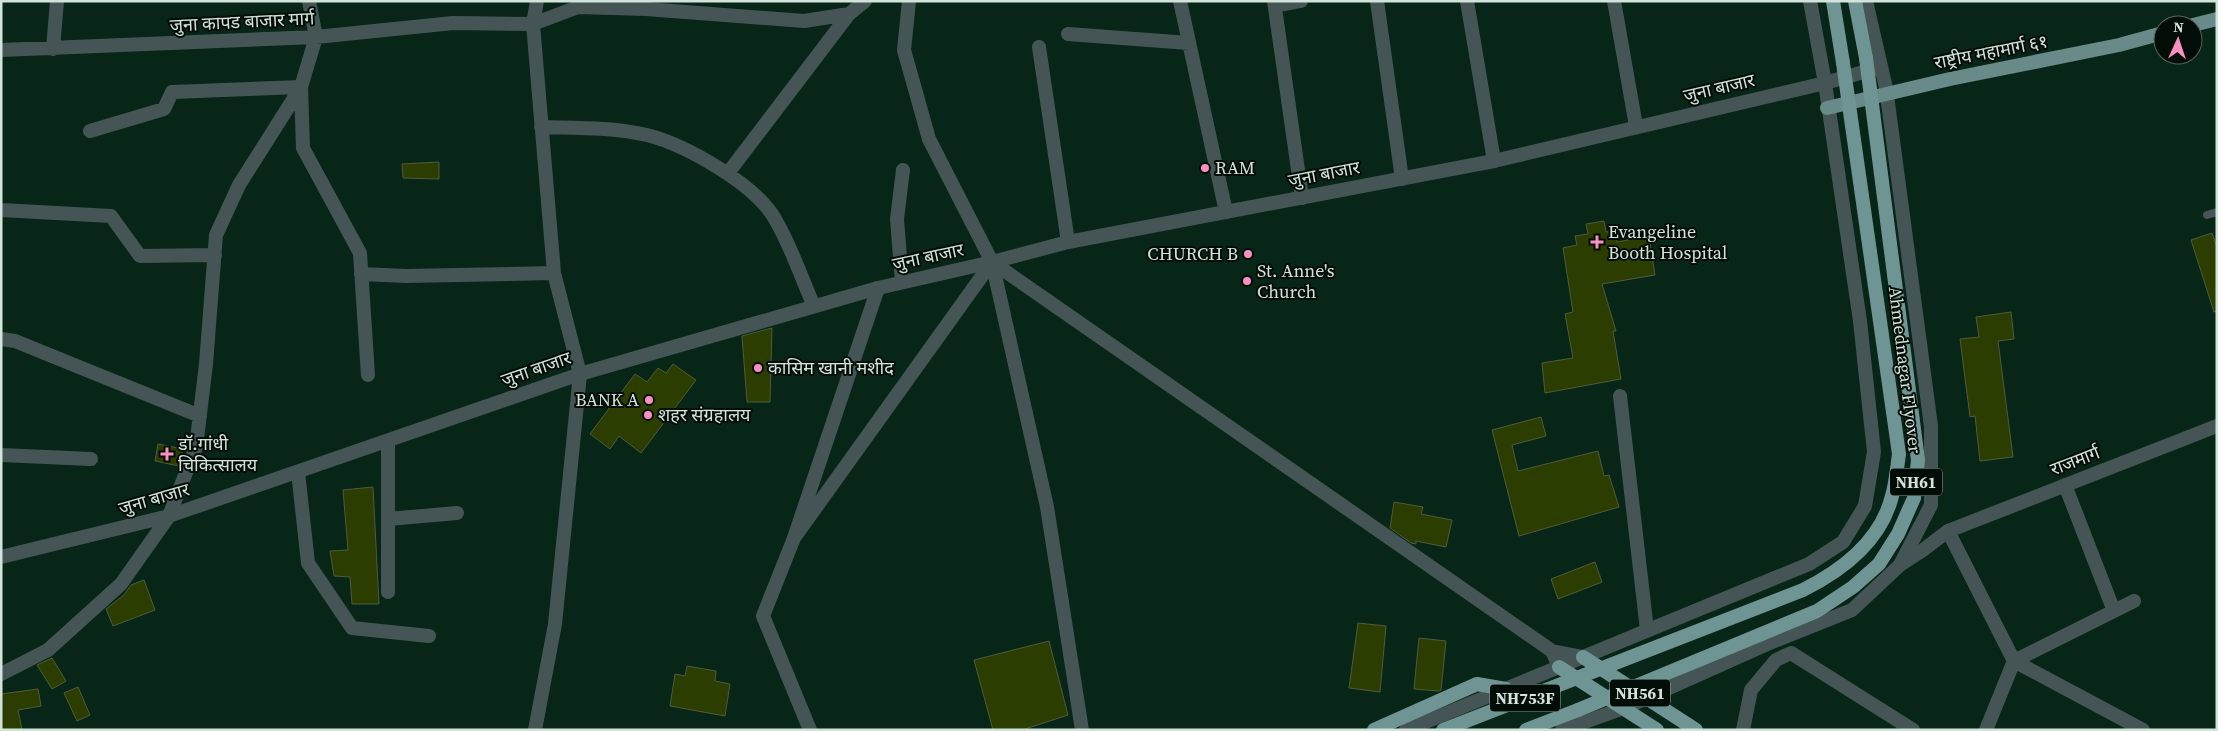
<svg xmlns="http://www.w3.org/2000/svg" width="2218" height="731" font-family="'Source Serif 4','Noto Sans Devanagari',serif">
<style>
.building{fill:#2b3e00;stroke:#4f5a3e}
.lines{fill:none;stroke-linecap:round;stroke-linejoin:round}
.service{stroke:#455555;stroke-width:8}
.minor{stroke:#455555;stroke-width:14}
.tertiary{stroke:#455555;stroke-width:14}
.primary{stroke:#688a89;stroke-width:14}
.trunk{stroke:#6e9494;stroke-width:14}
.trunk-bridge{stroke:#6e9494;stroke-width:14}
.poi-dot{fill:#fc8fc2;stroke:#030d07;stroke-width:2}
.labels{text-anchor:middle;stroke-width:4;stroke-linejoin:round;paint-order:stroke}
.shield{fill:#030d07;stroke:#94a39a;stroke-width:1}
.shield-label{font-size:16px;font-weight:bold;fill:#d2e3d9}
.street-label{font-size:18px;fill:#d2e3d9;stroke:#030d07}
.poi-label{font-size:18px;fill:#d2e3d9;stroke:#030d07;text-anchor:start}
</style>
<rect width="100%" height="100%" fill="#082618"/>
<path class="building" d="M439,162V179L403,178L402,164Z
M1604,221L1606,232L1615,231L1617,242L1649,236L1655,275L1602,284L1616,331H1613L1621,379L1545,393L1542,363L1573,358L1565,314L1573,312L1563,248L1577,245L1575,236L1588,234L1586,224Z
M2212,233L2217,247V311L2214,312L2191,240Z
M2011,312L2014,339L1998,341L2013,457L1980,461L1975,416L1970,417L1960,339L1979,337L1976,317Z
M772,328L770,402H747L742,336Z
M673,364L696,380L641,453L619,436L610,449L590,434L635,374L647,382L658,368L666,373Z
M1541,417L1546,436L1512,445L1518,471L1598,451L1604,476L1609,475L1619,507L1519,536L1492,430Z
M158,444L183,449L179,466L155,461Z
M373,487L379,604H352L350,577L334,576L330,551L348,550L343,490Z
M1394,502L1423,507L1421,514L1452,520L1446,547L1416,541V544L1411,543L1390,528Z
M1595,562L1602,582L1558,599L1551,579Z
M144,580L155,610L113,626L106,609L124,595L131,585Z
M1358,623L1386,626L1380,692L1349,688Z
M1419,638L1446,641L1441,690L1439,691L1414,689Z
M1049,641L1068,715L1022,730H993L974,660Z
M52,658L66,681L52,689L37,665Z
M687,666L716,671L715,681L730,684L725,716L670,706L675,674L685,676Z
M78,687L90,715L77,721L64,693Z
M38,689L41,706L18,710L22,730H1V694Z"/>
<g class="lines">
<path class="service" d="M2207,215L2217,212"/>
<path class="minor" d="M1180,1L1226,212
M1274,1L1302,198
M1377,1L1402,179
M1467,1L1494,161
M1614,1L1636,126
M1275,6L1301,1
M1068,34L1189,43
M1039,47L1068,242
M53,49L57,1
M1,50L316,37L453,23L533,24L578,7L646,9L804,21L849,14L865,1
M541,127C576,128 613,127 647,135C686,145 755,184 775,219C791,246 801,277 814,306
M90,131L164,109L172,92L301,87L303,148L360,253L368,375
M728,173L849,14
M1,210L111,216L140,256L215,255
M361,274L406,276L554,273
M902,282L897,219L903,170
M1,339L15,341L200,416
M1620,396L1647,630
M1,455L91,459
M298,472L308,563L352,628L429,636
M2065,485L2114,611
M169,516L196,447L206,364L216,235L239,185L301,87L316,37L309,1
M388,519L457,513
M1948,531L2014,661L2143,730
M794,538L992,262L929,139L904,50L909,1
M388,592V441
M1552,651L1583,657
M535,730L555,624L580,374L554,273L533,24L537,1
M810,730L763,616L794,538L878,288
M1082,730L1047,507L992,262L1552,651L1559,667
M1743,730L1751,690L1776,660L1791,653L1913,730
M1986,730L2014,661L2134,601"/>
<path class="tertiary" d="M1,557L169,516L580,374L878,288L992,262L1068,242L1494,161L1825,83L1881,67
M1900,565L1923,550L1948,531L2217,426
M1,674L48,650L121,584L169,516
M1406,730L1809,564L1843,542L1865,506L1874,452L1860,321L1825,83L1810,1
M1562,730L1624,708L1767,644L1852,610L1900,565L1931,505V426L1886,88L1866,1"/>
<path class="primary" d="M2193,25L2217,19
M1827,108L1950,79L2119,45L2163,33"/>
<path class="trunk" d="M1833,1L1843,63
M1855,1L1866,58
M1583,657L1696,730
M1559,667L1657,730
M1374,730L1477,684L1506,689
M1526,730L1578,710"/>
<path class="trunk-bridge" d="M1578,710L1817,611L1853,587L1879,564L1898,534L1914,498L1918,460L1866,58
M1443,730L1803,590C1843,570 1881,541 1892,496C1896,482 1897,468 1899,454L1843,63"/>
</g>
<g class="poi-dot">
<circle cx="1205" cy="168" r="5"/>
<path d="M1594.5 234.5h5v5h5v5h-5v5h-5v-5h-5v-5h5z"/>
<circle cx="1248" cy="254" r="5"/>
<circle cx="1247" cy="281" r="5"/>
<circle cx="758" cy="368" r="5"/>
<circle cx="649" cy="400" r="5"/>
<circle cx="648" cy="415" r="5"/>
<path d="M164.5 446.5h5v5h5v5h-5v5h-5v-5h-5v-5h5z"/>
</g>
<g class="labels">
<g class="shield">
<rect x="1890" y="468.5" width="52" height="27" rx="4"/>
<rect x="1610" y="679.5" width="60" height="27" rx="4"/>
<rect x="1490" y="684.5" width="70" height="27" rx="4"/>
</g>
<g class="shield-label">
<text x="1916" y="488">NH61</text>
<text x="1640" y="699">NH561</text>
<text x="1525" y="704">NH753F</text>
</g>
<g class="street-label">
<text transform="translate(242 22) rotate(-3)" y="6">जुना कापड बाजार मार्ग</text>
<text transform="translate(1991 52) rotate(-11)" y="6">राष्ट्रीय महामार्ग ६१</text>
<text transform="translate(1719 88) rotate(-13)" y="6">जुना बाजार</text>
<text transform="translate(1324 174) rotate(-11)" y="6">जुना बाजार</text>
<text transform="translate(928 257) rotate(-12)" y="6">जुना बाजार</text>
<text transform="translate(536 369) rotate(-19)" y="6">जुना बाजार</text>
<text transform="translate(1905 370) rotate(83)" y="6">Ahmednagar Flyover</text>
<text transform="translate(2075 461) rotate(-21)" y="6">राजमार्ग</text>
<text transform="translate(154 499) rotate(-16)" y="6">जुना बाजार</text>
</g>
<g class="poi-label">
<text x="1215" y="174">RAM</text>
<text x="1608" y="238">Evangeline<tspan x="1608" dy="21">Booth Hospital</tspan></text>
<text x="1238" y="260" text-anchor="end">CHURCH B</text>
<text x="1257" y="277">St. Anne's<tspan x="1257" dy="21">Church</tspan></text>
<text x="768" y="374">कासिम खानी मशीद</text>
<text x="639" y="406" text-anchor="end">BANK A</text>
<text x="658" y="421">शहर संग्रहालय</text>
<text x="178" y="450">डॉ.गांधी<tspan x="178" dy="21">चिकित्सालय</tspan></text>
</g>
</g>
<rect width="2218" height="731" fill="none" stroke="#d2e3d9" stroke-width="5"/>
<g transform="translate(2178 40) rotate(3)"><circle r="24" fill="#030d07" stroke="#56635b"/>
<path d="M0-4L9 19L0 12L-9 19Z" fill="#fc8fc2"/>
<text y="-8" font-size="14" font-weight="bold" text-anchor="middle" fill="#d2e3d9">N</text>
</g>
</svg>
